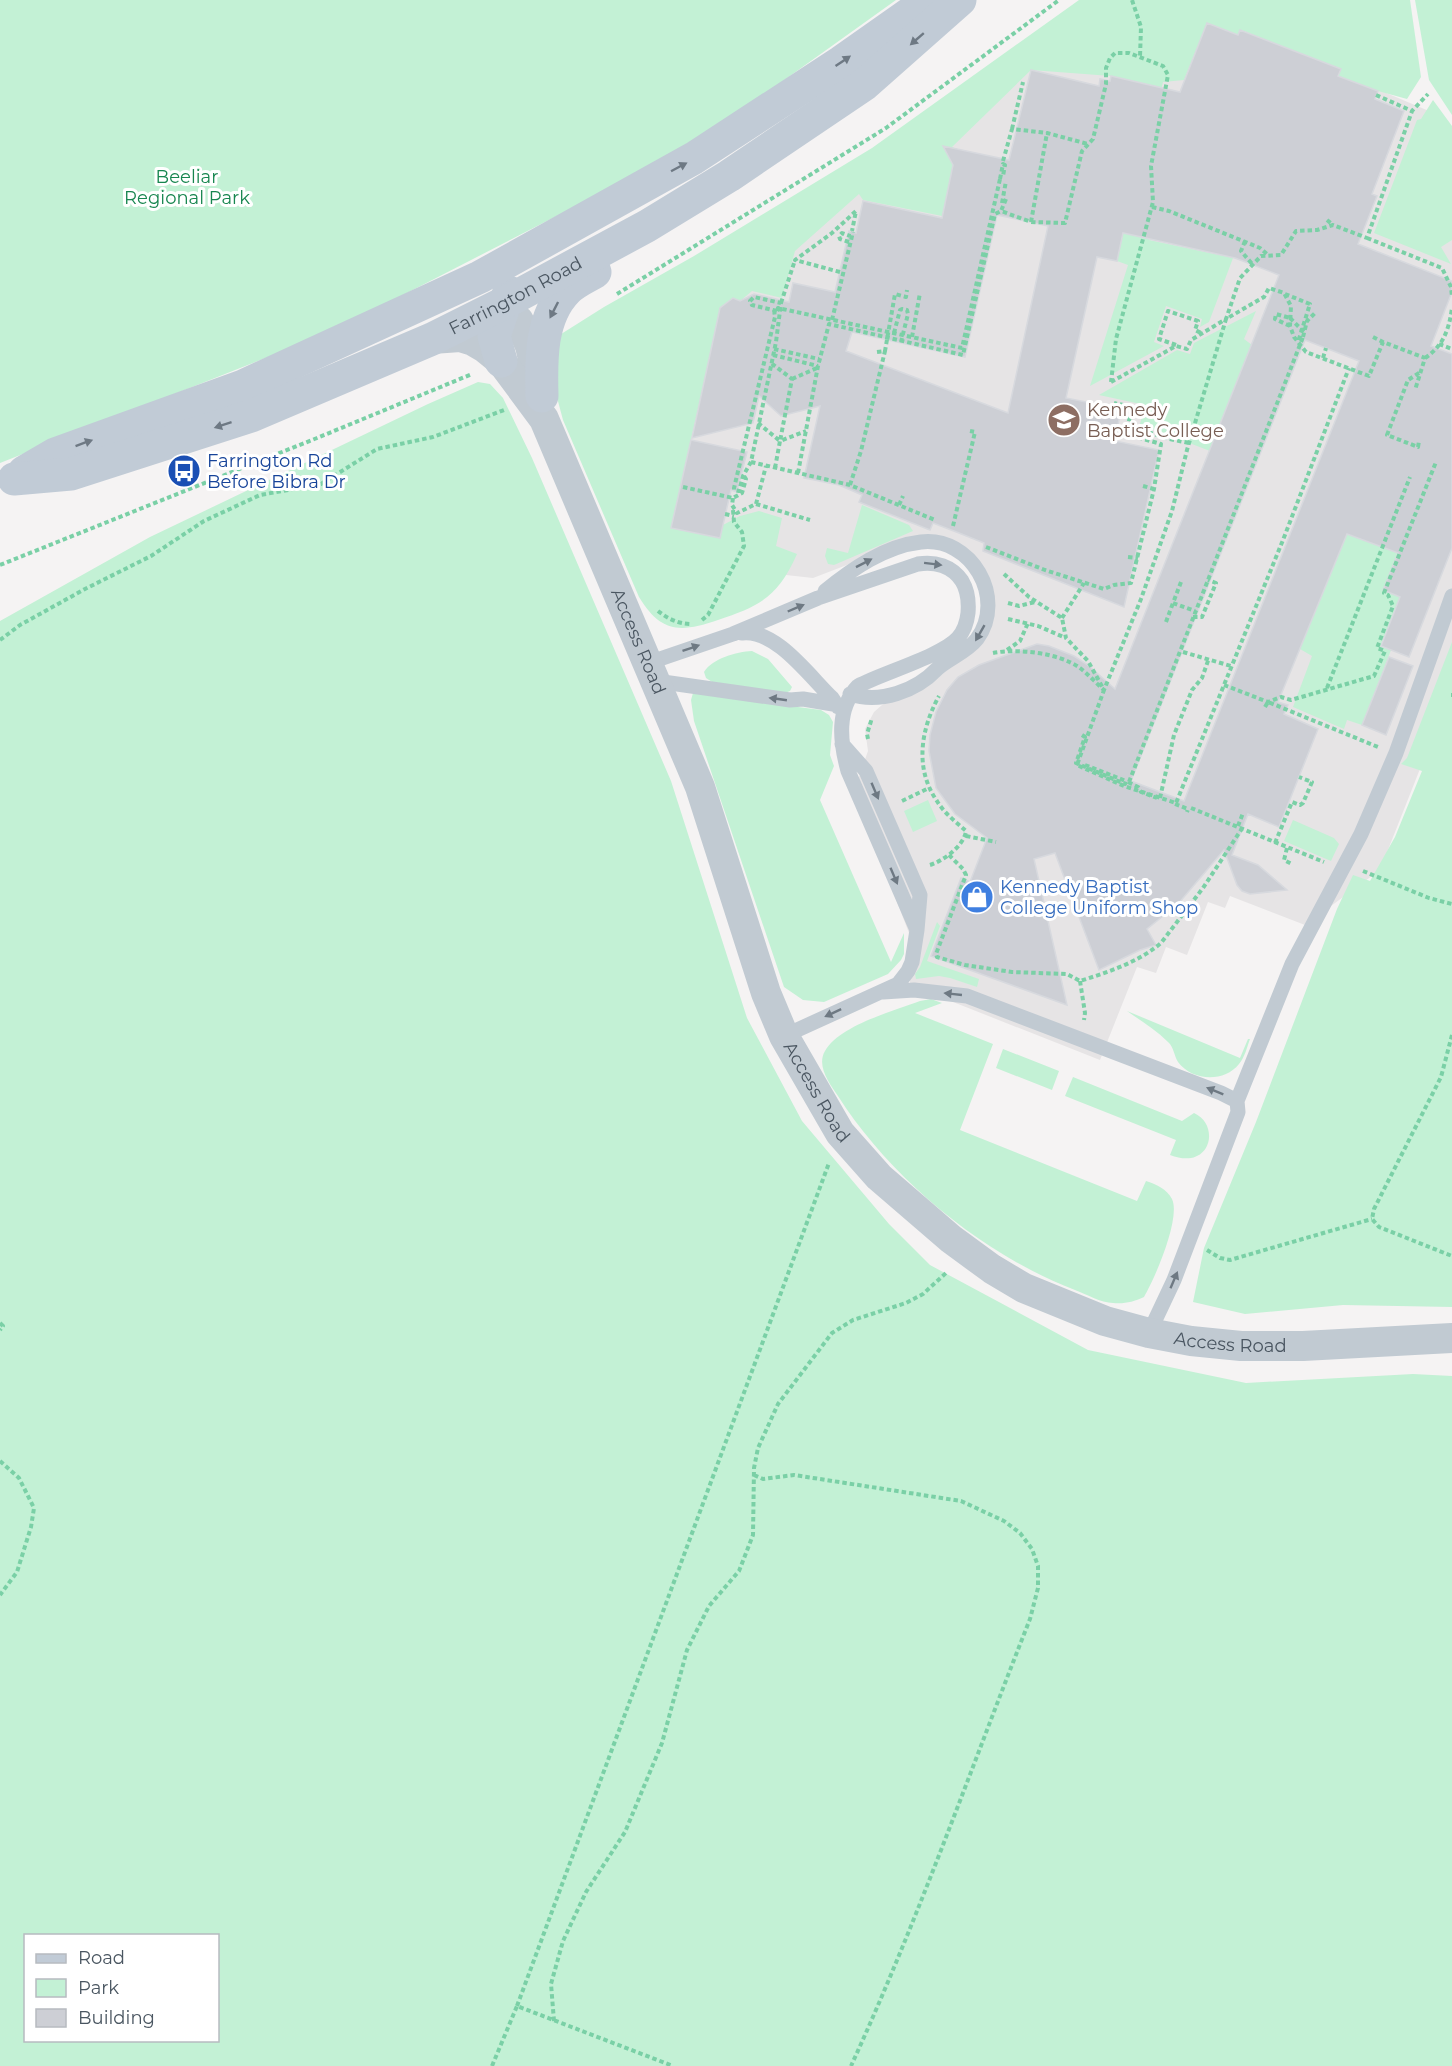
<svg xmlns="http://www.w3.org/2000/svg" width="1452" height="2066" font-family="Montserrat,sans-serif">
<style>
.education{fill:#e6e4e5}
.green{fill:#c3f1d5;fill-rule:evenodd}
.building{fill:#cdcfd5;stroke:#d7d9de;stroke-width:1.5;fill-rule:evenodd}
.lines{fill:none;stroke-linecap:round;stroke-linejoin:round}
.path{stroke:#7ad0a6;stroke-width:4;stroke-dasharray:4.5 3;stroke-linecap:butt}
.service{stroke:#c1cad2;stroke-width:15}
.minor{stroke:#c1cad2;stroke-width:30}
.secondary{stroke:#c1cbd6;stroke-width:33}
.path-bridge{stroke:#7ad0a6;stroke-width:4;stroke-dasharray:4.5 3;stroke-linecap:butt}
.oneway{fill:#6e7984}
.oneway2{fill:#6e7983}
.labels{text-anchor:middle;stroke-width:6;stroke-linejoin:round;paint-order:stroke}
.park-label{font-size:18px;fill:#17864f;stroke:#fff}
.street-label{font-size:18px;fill:#4a5661;stroke:#fff}
.education-label{font-size:18px;fill:#785e54;stroke:#fff;text-anchor:start}
.transit-label{font-size:18px;fill:#164399;stroke:#fff;text-anchor:start}
.shop-label{font-size:18px;fill:#366cbe;stroke:#fff;text-anchor:start}
</style>
<rect width="100%" height="100%" fill="#f5f3f3"/>
<path class="education" d="M1166,0L1429,111L1452,182V688L1380,870L1305,925L1230,896L1225,908L1208,902L1187,955L1166,947L1156,973L1137,967L1100,1060L910,985L909,933L854,791L868,751L865,729L874,712L882,705L938,678L986,636L977,561L917,538L813,578L786,575L646,544L703,301L1035,54Z"/>
<path class="green" d="M0,0H896L691,147L331,332L0,463Z
M1079,0H1410L1421,77L1407,99L1378,91L1338,76L1340,69L1241,30L1238,35L1207,23L1184,80L1163,82L1147,144L1178,168L1149,240L1233,258L1209,322L1200,327L1202,319L1166,306L1154,342L1164,346L1090,386L1128,265L1117,261L1156,86L1111,76L1031,70L952,147L957,149L942,216L863,200L859,194L795,251L782,298L752,291L739,302L737,300L733,299L732,308L721,306L671,528L720,538L723,525L740,516L759,511L782,518L776,546L797,554C778,597 760,606 718,620C680,633 661,633 639,597L563,420L555,390L558,336L604,307L694,256L872,148Z
M1415,0H1452V115L1429,80Z
M1433,100L1452,126V240L1441,247L1451,264L1374,233L1417,120L1421,119Z
M1256,311L1244,339L1252,345L1210,451L1140,424L1145,405L1099,395L1177,350L1190,354L1194,343Z
M478,382L490,384L503,398L532,458L671,781L747,1018L802,1121L889,1224L930,1265L1088,1350L1246,1383L1413,1374L1452,1376V2066H0V621L150,537L428,404ZM26,1936H218V2040H26Z
M1409,446L1436,457L1383,590L1400,597L1381,646L1391,650L1362,725L1347,720L1344,729L1293,707L1312,656L1300,649L1347,534L1371,543Z
M862,505L909,525L913,531L834,565L828,564L825,556L827,548L848,553Z
M1452,642V1307L1343,1305L1245,1314L1193,1302L1204,1248L1256,1122L1337,909L1353,875L1370,881L1395,837L1422,771L1401,764L1407,758Z
M752,651L768,659L792,687L790,691L785,693L712,682L706,678L704,672C713,658 736,652 752,651Z
M693,693L821,710L829,715L833,722L830,755L834,766L820,800L891,962L904,933V954L901,960L888,974L824,1002L803,1000L784,987L694,721L691,700Z
M928,800L937,821L913,832L904,811Z
M1293,820L1334,838L1339,844L1331,861L1284,841Z
M937,922L940,926L927,961L979,979L977,987L950,978L939,976L916,979L915,974L920,967Z
M931,999L942,1003L915,1013L993,1044L960,1130L1137,1201L1146,1181C1156,1184 1167,1189 1172,1199C1181,1218 1155,1278 1144,1297C1133,1302 1125,1304 1113,1303C1101,1303 1086,1294 1075,1290C983,1255 890,1178 838,1096C830,1084 816,1066 825,1051C840,1025 894,1011 920,1001Z
M1127,1011L1240,1058L1248,1039H1250C1247,1047 1245,1057 1239,1064C1224,1083 1192,1081 1178,1062C1174,1056 1174,1047 1168,1042C1156,1030 1141,1021 1127,1011Z
M1003,1049L1059,1071L1052,1090L996,1068Z
M1073,1077L1182,1121L1194,1113C1221,1125 1211,1171 1170,1155L1176,1140L1065,1096Z"/>
<path class="building" d="M1207,23L1238,35L1240,30L1341,69L1338,76L1378,91L1375,99L1404,111L1372,194L1377,196L1358,244L1452,281V292L1431,346L1452,354V548L1409,657L1381,646L1400,597L1383,590L1398,553L1347,534L1278,702L1288,705L1284,714L1318,729L1279,827L1248,814L1232,855L1258,865L1287,890L1250,894L1242,891L1237,885L1224,850L1178,904L1147,929L1156,945L1140,950L1099,970L1055,853L1034,859L1067,1005L931,956L961,878L970,882L987,838L955,814L936,788L929,751L930,735L936,712L947,690L958,677L979,665L1037,644L1049,646L1074,656L1088,665L1115,689L1279,275L1235,258L1123,233L1117,261L1097,257L1066,398L1121,409L1115,441L1159,450L1124,607L983,551L984,543L959,533L933,523L930,530L859,502L862,495L839,485L804,478L820,406L781,416L759,396L753,423L692,438L720,308L733,298L740,301L754,294L789,302L793,283L835,292L849,231L856,233L863,201L942,218L953,165L943,146L1009,160L1031,70L1099,86L1100,79L1110,81L1111,76L1180,92ZM997,215L1048,226L1008,413L846,351L852,332L965,357ZM1305,340L1359,361L1184,801L1131,781Z
M691,440L747,452L737,492L731,490L720,538L671,528Z
M1389,657L1413,666L1386,735L1362,725Z"/>
<g class="lines">
<path class="path" d="M1132,0L1141,27L1140,57
M1376,95L1412,111L1428,94
M1012,129L1023,82
M1003,161L1012,129L1047,133L1088,144
M1000,179L1003,164L1005,165L1003,176
M1006,199L1001,211L1031,222L1065,223L1082,151L1093,139L1106,84V68L1110,58L1115,53H1129L1163,66L1168,75L1151,166L1153,202L1116,339L1111,382
M1002,203L1006,181
M1152,207L1169,211L1248,243L1260,248L1268,255
M1327,220L1333,225
M1031,222L1047,133
M1367,238L1442,268L1451,287L1452,297
M1245,241L1241,251L1253,265
M849,242L840,239L839,236L842,233L850,236
M840,272L795,260L832,233L856,211L852,231
M617,294L886,128L1059,0
M1285,294L1310,304L1298,342
M781,303L795,260
M774,310L775,317L734,488V490L739,491L743,476L751,462L776,342L781,303L754,297L750,301L752,305L777,311
M832,320L853,232
M1290,326L1275,319L1276,314L1290,318
M894,333L900,310L902,309L907,310L908,314L901,342
M912,337L920,293
M1303,337L1307,321L1316,312
M1373,337L1383,342
M1439,344L1452,349
M1176,345L1159,339L1168,311L1198,321L1195,330L1201,333
M774,349L819,359
M877,352L885,351L895,294L906,297L907,290
M773,355L818,366
M1323,358L1326,348
M1425,358C1443,346 1449,330 1452,308
M1419,373L1408,380L1387,435L1418,447L1419,441
M792,379L817,368
M1111,382L1176,346L1187,349L1191,340L1226,319L1240,278L1261,256L1281,255L1296,231L1317,230L1333,225L1367,238L1412,111
M758,423L780,441L792,379L771,363
M1127,425L1169,439L1189,443
M751,462L850,485L935,520
M775,468L780,441L806,431
M798,473L818,366L829,324L963,355L995,214L1001,211
M850,485L861,451L885,351
M1143,486L1154,489
M683,487L733,498L742,493L746,479L744,476
M733,498L732,505L737,513L756,504L766,466
M756,504L810,520
M899,505L903,496
M725,514L734,516
M953,526L975,432L970,431
M986,547L1045,570L1104,589L1114,585L1131,583L1154,489L1161,444L1126,434L1132,407L1114,403
M1128,557L1138,558
M0,565L317,438L472,374
M1004,574L1029,597L1062,618L1066,638L1088,661L1104,690L1077,765L1124,786L1176,803L1283,540L1349,368
M1181,582L1173,603L1195,611
M1008,603L1019,606L1035,602
M658,611C668,619 679,624 692,624
M1193,617H1202L1216,583L1208,580
M1062,618L1084,583
M1008,619L1038,626L1066,638
M702,620L708,615L744,546L742,532L734,522L733,510
M0,640L20,625L85,589L151,556L204,521L260,495L321,484L377,449L433,437L504,410
M1007,650L1020,641L1028,623
M1183,652L1231,666
M993,653C1018,648 1059,653 1080,668C1088,674 1096,683 1104,690L1141,599L1172,511L1187,450L1226,319L1264,297L1269,288L1284,293L1291,306L1290,326L1294,337L1306,352L1369,376L1383,342L1425,358L1415,390
M1224,685L1268,702L1281,697L1291,700L1374,676L1385,651L1377,648L1393,606L1388,595L1384,593L1436,462
M1327,688L1410,477
M1451,695H1452
M1265,707L1268,702L1378,747
M868,739L867,734L872,718
M1085,765L1126,781
M1160,798L1174,735L1192,690L1202,678L1209,658
M902,801L929,788
M1175,804L1188,809L1187,812
M1191,808L1324,862
M1238,826L1243,813
M966,836L996,842
M1275,843L1292,802L1300,805L1303,803L1312,782L1299,777
M1287,848L1284,860L1292,864
M949,855L963,869L966,875L936,954L937,957L965,965L1012,972L1067,974L1080,981C1108,972 1137,963 1161,943L1203,888L1241,830
M930,865C943,861 964,846 966,831C956,822 944,813 937,801C914,768 921,729 939,696
M1363,871L1429,898L1452,904
M959,894L974,900
M1080,981L1085,1013L1084,1020
M1452,1035L1441,1077L1374,1209L1372,1219L1379,1227L1452,1256
M1207,1250L1220,1258L1230,1260L1372,1219
M0,1323L3,1326L0,1330
M0,1461L19,1478L34,1508L31,1527L17,1572L0,1595
M754,1475L763,1479L794,1475L961,1501L1004,1521L1020,1533L1032,1549L1038,1566V1588L1030,1619C971,1768 918,1920 851,2066
M517,2006L829,1163
M554,2021L551,1984L563,1941L586,1892L625,1832L662,1743L687,1650L709,1606L739,1571L753,1535L754,1468L758,1448L778,1404L832,1333L853,1320L906,1303L923,1294L947,1272
M492,2066L517,2006L673,2066"/>
<path class="service" d="M825,591C852,569 885,546 921,542C971,536 1007,598 977,639C967,652 949,658 937,669C916,691 880,704 850,694
M742,633C776,629 809,676 832,698L838,707
M648,663L733,634L818,598L918,564C935,561 952,566 962,581C968,591 969,601 968,613C967,622 964,631 958,638C942,656 882,673 858,686C836,709 840,742 848,771L917,930
M656,681L790,700L803,699L845,706
M883,992L914,990L967,996L1221,1093L1237,1101L1238,1112L1174,1280L1149,1333
M784,1036L898,984L908,971L912,962L917,930L920,895L866,771L842,744
M1237,1101L1292,964L1361,834L1396,753L1452,596"/>
<g class="minor">
<path d="M519,321L530,346L538,381"/>
<path id="s1" d="M432,339L460,337L473,341L485,348L501,361L544,419L700,787L766,993L784,1036L840,1133L879,1177L951,1239L992,1269L1024,1288L1105,1321L1149,1333L1191,1341L1241,1346H1303L1452,1338"/>
</g>
<g class="secondary">
<path d="M501,361L494,336L509,292"/>
<path d="M542,396C541,361 540,317 567,290C575,282 585,278 595,272"/>
<path d="M24,472L55,454L243,386L480,277L694,158L841,62L929,0"/>
<path id="s2" d="M14,479L71,474L251,416L432,339L506,302L647,226L729,176L865,84L960,0"/>
</g>
<path class="path-bridge" d="M850,236H851
M777,311L778,308L962,348L1000,179
M1290,318L1304,332
M1166,622L1173,603
M1082,735L1085,737L1076,763L1125,784L1126,781L1138,787L1141,792L1157,798
M1129,782L1303,337"/>
</g>
<defs><path id="oneway-solid" d="M-6-.8H1V-3.2L6.5 0L1 3.2V.8H-6Z" transform="scale(1.5)"/></defs>
<g class="oneway">
<use href="#oneway-solid" transform="translate(917 39) rotate(139)"/>
<use href="#oneway-solid" transform="translate(843 61) rotate(-34)"/>
<use href="#oneway-solid" transform="translate(679 167) rotate(-28)"/>
<use href="#oneway-solid" transform="translate(554 310) rotate(117)"/>
<use href="#oneway-solid" transform="translate(223 425) rotate(162)"/>
<use href="#oneway-solid" transform="translate(84 443) rotate(-20)"/>
</g>
<g class="oneway2">
<use href="#oneway-solid" transform="translate(864 563) rotate(-27)"/>
<use href="#oneway-solid" transform="translate(933 564) rotate(7)"/>
<use href="#oneway-solid" transform="translate(796 608) rotate(-23)"/>
<use href="#oneway-solid" transform="translate(980 633) rotate(120)"/>
<use href="#oneway-solid" transform="translate(691 648) rotate(-19)"/>
<use href="#oneway-solid" transform="translate(778 699) rotate(-172)"/>
<use href="#oneway-solid" transform="translate(875 791) rotate(67)"/>
<use href="#oneway-solid" transform="translate(894 876) rotate(67)"/>
<use href="#oneway-solid" transform="translate(953 994) rotate(-174)"/>
<use href="#oneway-solid" transform="translate(833 1013) rotate(155)"/>
<use href="#oneway-solid" transform="translate(1215 1091) rotate(-158)"/>
<use href="#oneway-solid" transform="translate(1174 1280) rotate(-67)"/>
</g>
<defs>
<symbol id="school-disc" viewBox="-11 -11 22 22"><circle r="9.5" fill="#8d6e63" stroke="#fff"/><path d="M0-5L7-2L0 1L-7-2ZM-4 1L0 2.5L4 1V4Q0 6-4 4Z" fill="#fff"/></symbol>
<symbol id="bus-disc" viewBox="-11 -11 22 22"><circle r="9.5" fill="#1a4fb4" stroke="#fff"/><path d="M-5-6H5V4H4V6H2V4H-2V6H-4V4H-5ZM-3.5-4V0h7V-4ZM-3.5 1.2v1.5H-2V1.2ZM2 1.2v1.5H3.5V1.2Z" fill="#fff"/></symbol>
<symbol id="shop-disc" viewBox="-11 -11 22 22"><circle r="9.5" fill="#3f7fe0" stroke="#fff"/><path d="M-5-2.5h2.3a2.7 3.5 0 0 1 5.4 0H5L5.5 6h-11ZM-1.5-2.5h3a1.5 2.3 0 0 0-3 0Z" fill="#fff"/></symbol>
</defs>
<g fill-rule="evenodd">
<use href="#school-disc" x="1045" y="401" width="38" height="38"/>
<use href="#bus-disc" x="165" y="452" width="38" height="38"/>
<use href="#shop-disc" x="958" y="878" width="38" height="38"/>
</g>
<g class="labels">
<g class="park-label">
<text x="187" y="183">Beeliar<tspan x="187" dy="21">Regional Park</tspan></text>
</g>
<g class="street-label">
<text dy="6" stroke="none"><textPath href="#s2" startOffset="537">Farrington Road</textPath></text>
<text dy="6" stroke="none"><textPath href="#s1" startOffset="390">Access Road</textPath></text>
<text dy="6" stroke="none"><textPath href="#s1" startOffset="876">Access Road</textPath></text>
<text dy="6" stroke="none"><textPath href="#s1" startOffset="1380">Access Road</textPath></text>
</g>
<g class="education-label">
<text x="1087" y="416">Kennedy<tspan x="1087" dy="21">Baptist College</tspan></text>
</g>
<g class="transit-label">
<text x="207" y="467">Farrington Rd<tspan x="207" dy="21">Before Bibra Dr</tspan></text>
</g>
<g class="shop-label">
<text x="1000" y="893">Kennedy Baptist<tspan x="1000" dy="21">College Uniform Shop</tspan></text>
</g>
</g>
<rect x="24" y="1934" width="195" height="108" fill="#ffffff" stroke="#b7bbc0" stroke-width="1.5"/>
<rect x="36" y="1954" width="30" height="9" fill="#c1cbd6" stroke="#b7bbc0" stroke-width="1.5"/>
<text x="78" y="1964" font-size="18" fill="#4a5661">Road</text>
<rect x="36" y="1979" width="30" height="18" fill="#c3f1d5" stroke="#b7bbc0" stroke-width="1.5"/>
<text x="78" y="1994" font-size="18" fill="#4a5661">Park</text>
<rect x="36" y="2009" width="30" height="18" fill="#cdcfd5" stroke="#b7bbc0" stroke-width="1.5"/>
<text x="78" y="2024" font-size="18" fill="#4a5661">Building</text>
</svg>
